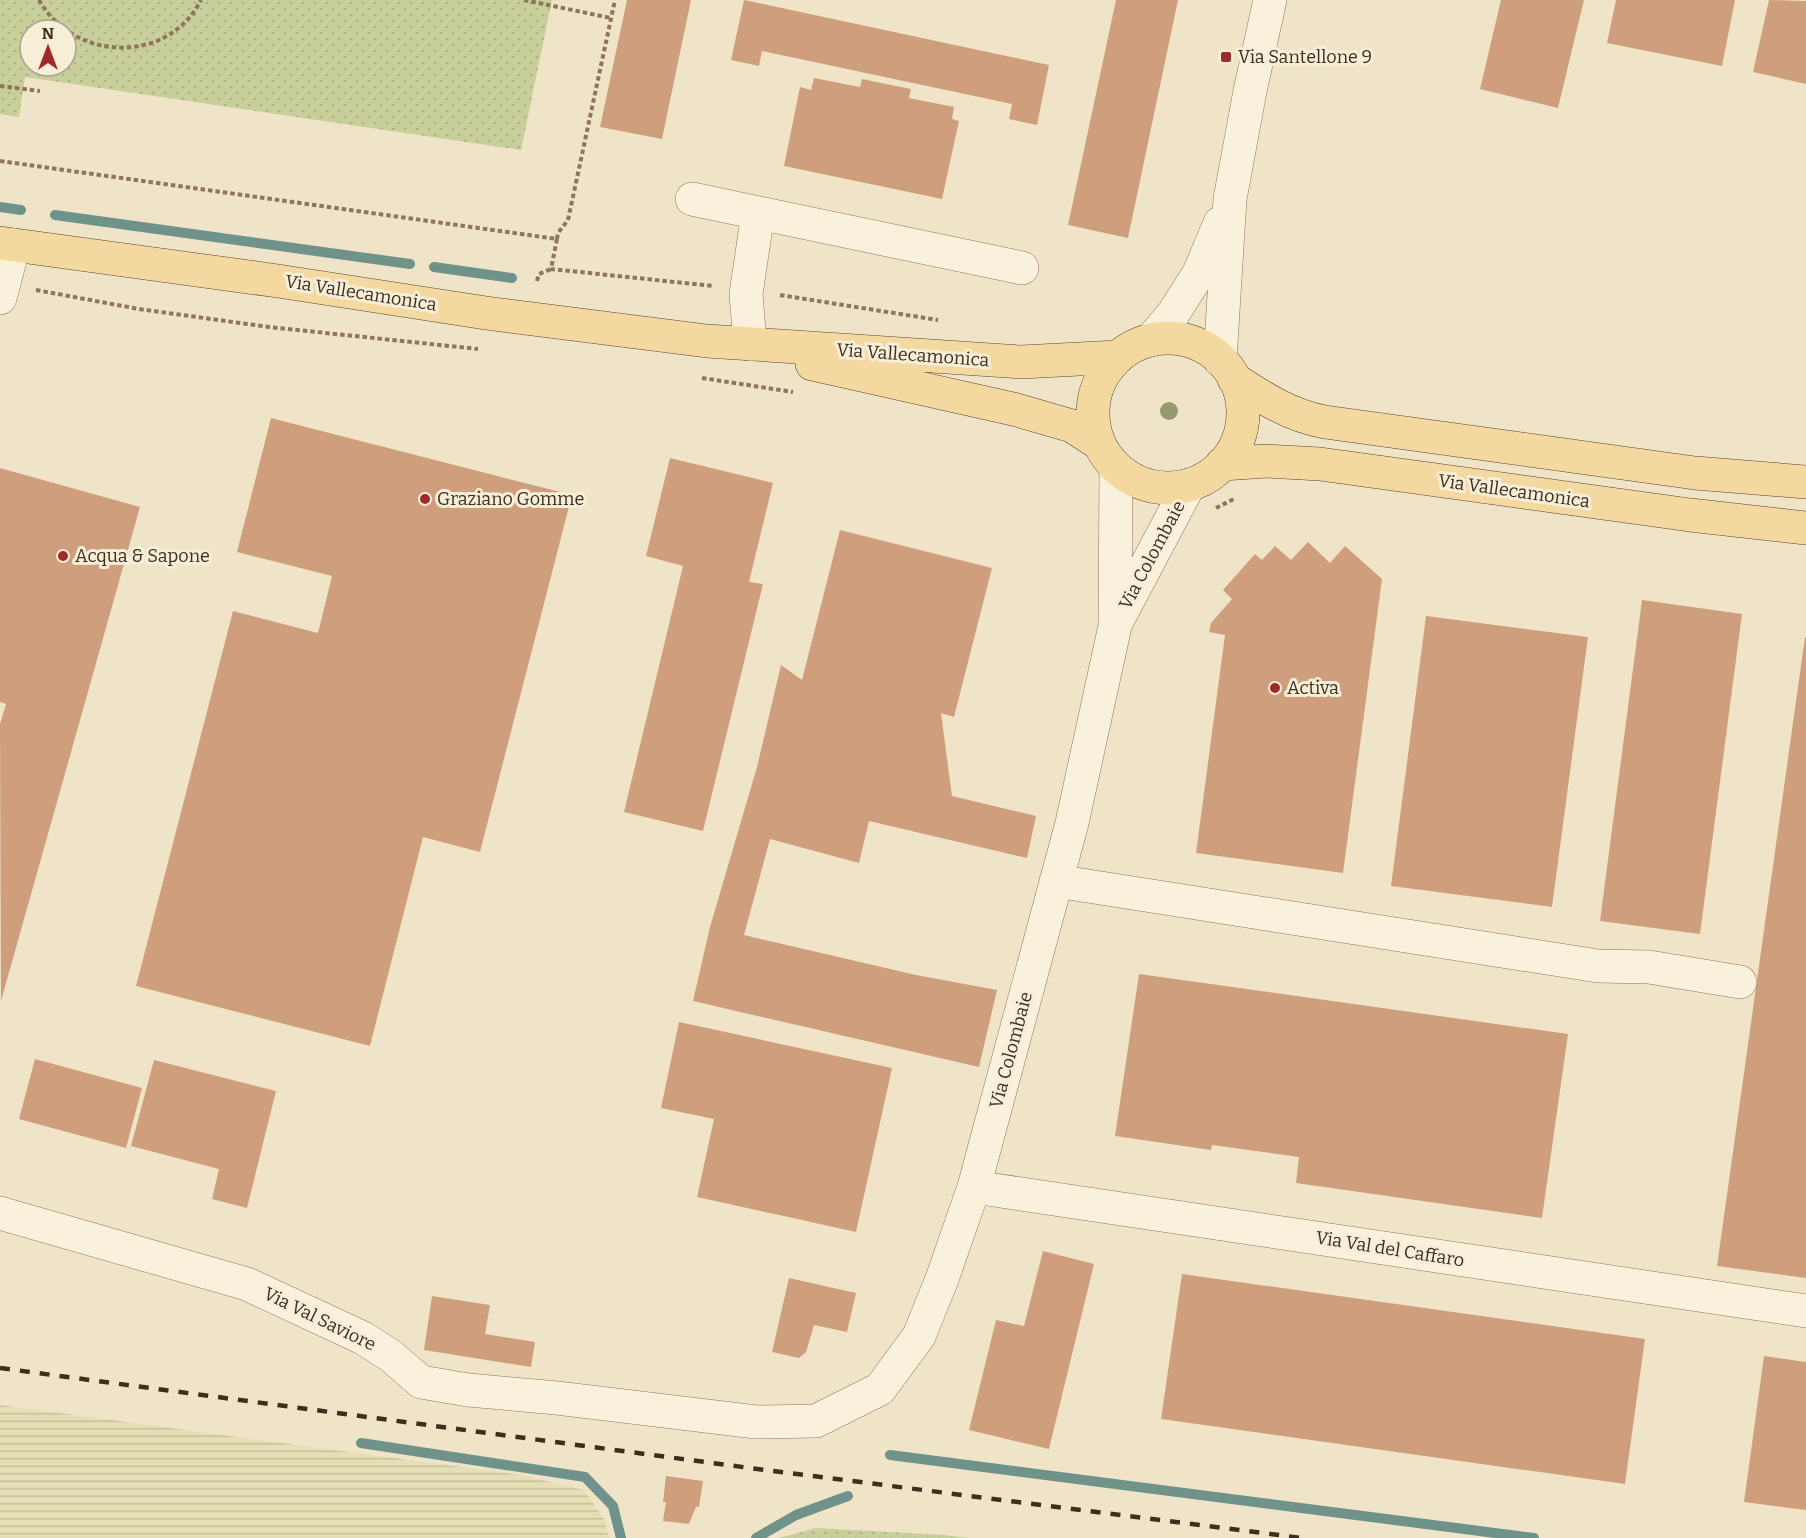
<svg xmlns="http://www.w3.org/2000/svg" width="1806" height="1538" font-family="Bitter,serif">
<style>
.farmland{fill:url(#farmland-rules)}
.grass{fill:url(#grass-dots);fill-rule:evenodd}
.lines{fill:none;stroke-linecap:round;stroke-linejoin:round}
.stream{stroke:#6f938a;stroke-width:10}
.building{fill:#cf9f7d}
.minor-casing{stroke:#8d765c;stroke-width:34}
.major-casing{stroke:#5b4430;stroke-width:34}
.path{stroke:#8d765c;stroke-width:4;stroke-dasharray:4.5 3;stroke-linecap:butt}
.minor{stroke:#faf1dc;stroke-width:33}
.major{stroke:#f3d9a0;stroke-width:33}
.rail{stroke:#3d2e20;stroke-width:4.5;stroke-dasharray:10 10;stroke-linecap:butt}
.tree{fill:#96986f}
.poi-dot{fill:#9e2a2b;stroke:#f7eed8;stroke-width:2}
.labels{text-anchor:middle;stroke-width:6;stroke-linejoin:round;paint-order:stroke}
.poi-label{font-size:18px;fill:#3d2e20;stroke:#f7eed8;text-anchor:start}
.street-label{font-size:18px;fill:#3d2e20;stroke:#f7eed8}
</style>
<defs>
<pattern id="farmland-rules" width="6" height="5" patternUnits="userSpaceOnUse" patternTransform="scale(1.5)"><rect width="6" height="5" fill="#e6deb5"/><path d="M0 2.5h6" fill="none" stroke="#c6bf9b"/></pattern>
<pattern id="grass-dots" width="8" height="8" patternUnits="userSpaceOnUse" patternTransform="scale(1.5)"><rect width="8" height="8" fill="#c9cf9b"/><path d="M2 2h.1M6 6h.1" fill="none" stroke="#aeb285" stroke-width="1.8" stroke-linecap="round"/></pattern>
</defs>
<rect width="100%" height="100%" fill="#f0e4c8"/>
<path class="farmland" d="M0,1405L521,1475L584,1490L604,1519L609,1538H0Z"/>
<path class="grass" d="M0,0H552L521,150L25,77L19,117L0,114ZM30,30H66V66H30Z
M816,1528L944,1535L968,1538H779Z"/>
<g class="lines">
<path class="stream" d="M0,207L21,210
M55,215L410,264
M434,267L512,278
M361,1443L585,1477L613,1506L621,1538
M890,1455L1534,1538
M756,1538L796,1515L848,1496"/>
</g>
<path class="building" d="M627,0H691L662,139L600,127Z
M744,0L1049,65L1037,125L1009,119L1012,104L762,51L759,66L731,60Z
M1116,0H1178L1128,238L1068,225Z
M1501,0H1584L1558,108L1480,89Z
M1616,0H1735L1722,66L1607,43Z
M1769,0L1806,1V84L1753,72Z
M814,78L860,87L862,79L911,89L909,98L954,107L952,119L959,121L942,199L784,166L800,87L811,90Z
M271,418L572,495L480,852L423,837L370,1046L136,986L233,611L318,633L332,576L237,552Z
M670,458L773,483L749,582L763,584L703,831L624,812L683,566L646,556Z
M0,468L140,507L1,1001L0,724L6,704L0,702Z
M840,530L992,568L954,717L941,713L952,796L1036,816L1027,858L869,821L859,863L770,839L744,935L916,975L997,990L979,1067L693,1001L710,927L757,767L781,665L802,680Z
M1308,542L1330,563L1345,546L1382,579L1343,873L1196,853L1225,635L1209,632L1211,623L1232,599L1223,590L1255,554L1262,560L1275,546L1291,560Z
M1642,600L1742,614L1700,934L1600,921Z
M1426,616L1588,637L1552,907L1391,886Z
M1805,637H1806V1278L1717,1266Z
M1139,974L1568,1034L1542,1218L1296,1183L1299,1157L1212,1145L1211,1150L1115,1136Z
M679,1022L892,1068L856,1232L697,1197L714,1119L661,1108Z
M35,1059L142,1088L126,1148L19,1119Z
M154,1060L276,1091L247,1208L212,1199L219,1169L131,1146Z
M1043,1251L1094,1264L1049,1449L969,1430L996,1320L1024,1326Z
M1182,1274L1645,1339L1625,1484L1161,1419Z
M789,1278L856,1293L847,1332L814,1325L806,1352L799,1358L772,1352Z
M432,1296L490,1305L485,1334L535,1342L531,1367L424,1350Z
M1764,1356L1806,1362V1510L1744,1502Z
M666,1476L703,1481L699,1507H696L689,1524L663,1521L666,1502H663Z"/>
<g class="lines">
<defs>
<path id="minor" d="M692,199L1022,268
M0,298L14,245
M1151,340L1173,314L1199,273L1220,223
M750,344L746,294L758,213
M1220,360L1230,199L1250,91L1270,0
M1117,621L1189,485
M1056,881L1598,966L1649,967L1740,982
M974,1187L1806,1311
M0,1213L247,1284L363,1338L391,1356L421,1382L468,1390L557,1398L756,1422L816,1421L880,1389L919,1336L942,1279L974,1187L1072,823L1115,626L1116,468"/>
<path id="major" d="M0,243L278,281L486,313L707,341L1021,362L1118,357
M1093 413a75 75 0 1 1 150 0a75 75 0 1 1-150 0Z
M812,364L1017,410L1072,426L1098,443
M1234,379C1263,398 1291,416 1325,422L1695,473L1806,482
M1222,464L1267,461L1320,464L1690,515L1806,528"/>
</defs>
<use href="#minor" class="minor-casing"/>
<use href="#major" class="major-casing"/>
<path class="path" d="M39,0C74,62 168,65 201,0
M524,0L611,18
M0,86L40,91
M0,161L557,239L551,269L713,286
M557,239L558,233L568,220L615,0
M537,281L539,274L551,269
M36,290L139,309L269,327L478,349
M780,295L938,320
M702,378L793,392
M1216,508L1236,498"/>
<use href="#minor" class="minor"/>
<use href="#major" class="major"/>
<path class="rail" d="M0,1368L765,1470L1302,1538"/>
</g>
<circle class="tree" cx="1169" cy="411" r="9"/>
<g class="poi-dot">
<rect x="1220" y="51" width="12" height="12" rx="3"/>
<circle cx="425" cy="499" r="6"/>
<circle cx="63" cy="556" r="6"/>
<circle cx="1275" cy="688" r="6"/>
</g>
<g class="labels">
<g class="poi-label">
<text x="1238" y="63">Via Santellone 9</text>
<text x="437" y="505">Graziano Gomme</text>
<text x="75" y="562">Acqua &amp; Sapone</text>
<text x="1287" y="694">Activa</text>
</g>
<g class="street-label">
<text transform="translate(361 293) rotate(9)" y="6">Via Vallecamonica</text>
<text transform="translate(913 355) rotate(4)" y="6">Via Vallecamonica</text>
<text transform="translate(1514 491) rotate(8)" y="6">Via Vallecamonica</text>
<text transform="translate(1152 555) rotate(-62)" y="6">Via Colombaie</text>
<text transform="translate(1011 1050) rotate(-75)" y="6">Via Colombaie</text>
<text transform="translate(1390 1249) rotate(9)" y="6">Via Val del Caffaro</text>
<text transform="translate(320 1319) rotate(26)" y="6">Via Val Saviore</text>
</g>
</g>
<g transform="translate(48 48)"><circle r="28" fill="#f7eed8" stroke="#ada18e" stroke-width="1.5"/>
<path d="M0-4.5L10 22L0 15L-10 22Z" fill="#9e2a2b"/>
<text y="-9" font-size="16" font-weight="bold" text-anchor="middle" fill="#3d2e20">N</text>
</g>
</svg>
